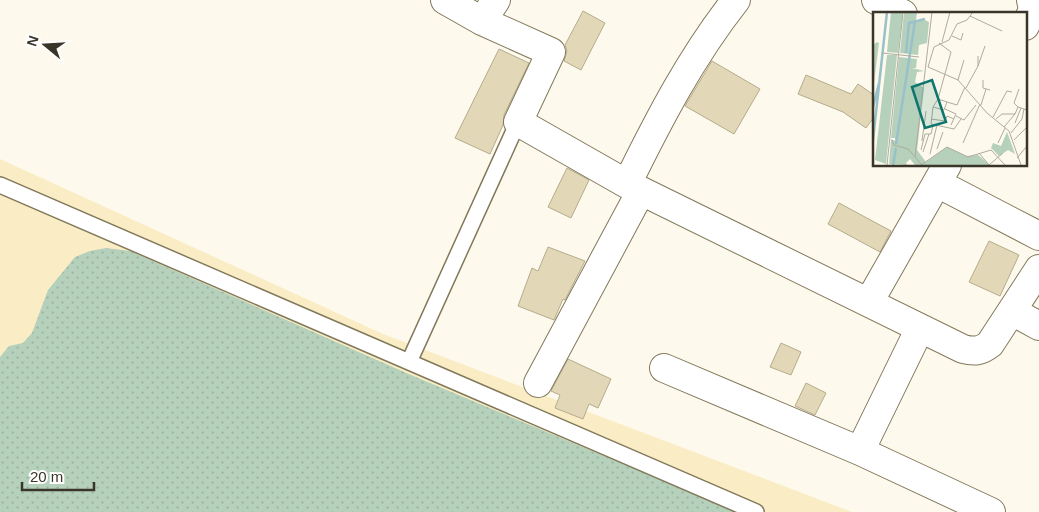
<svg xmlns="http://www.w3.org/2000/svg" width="1039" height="512" font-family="Arial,sans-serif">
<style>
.built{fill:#faedc5}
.grass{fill:url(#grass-dots)}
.building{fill:#e2d8b8;stroke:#b5ac8d}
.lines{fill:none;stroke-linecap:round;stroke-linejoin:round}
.lane-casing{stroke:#82795b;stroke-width:18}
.street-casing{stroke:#82795b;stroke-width:30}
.lane{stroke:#fff;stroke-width:15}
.street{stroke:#fff;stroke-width:28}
.inset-river{fill:none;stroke:#99c1c9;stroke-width:2.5}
.inset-road{fill:none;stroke:#afab9e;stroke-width:1}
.view{fill:#0f766e;fill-opacity:0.15;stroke:#0f766e;stroke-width:2.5}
.inset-edge{fill:none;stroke:#393529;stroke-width:2.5}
</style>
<defs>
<pattern id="grass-dots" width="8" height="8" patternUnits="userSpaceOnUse" patternTransform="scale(1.25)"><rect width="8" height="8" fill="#b5d0bb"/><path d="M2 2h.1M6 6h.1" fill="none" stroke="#9cb3a1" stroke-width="1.8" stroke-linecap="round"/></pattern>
</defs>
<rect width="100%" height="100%" fill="#fdf9ec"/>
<path class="built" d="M0,159L383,334L852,512H0Z"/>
<path class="grass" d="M106,248L130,251L411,375L738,512H0V357L9,346L23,343L32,333L48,290L75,257L90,251Z"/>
<path class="building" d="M583,11L605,23L581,70L564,61L567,51L565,45Z
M499,49L529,63L504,115L503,125L490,154L455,138Z
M712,61L760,89L734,134L685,106Z
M806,75L851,94L858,84L874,95V117L866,128L843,112L798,94Z
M567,168L589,180L571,218L548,207Z
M839,203L891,231L880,252L828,224Z
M989,241L1019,255L1000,296L969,282Z
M548,247L585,261L565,300L563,299L554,320L518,306L532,268L538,271Z
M781,343L801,352L791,375L770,367Z
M568,359L611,379L598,408L589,404L583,419L555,408L560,395L551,391Z
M806,383L826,393L815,415L795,406Z"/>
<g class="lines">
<defs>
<path id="lane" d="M0,185L756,512
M409,362L518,122"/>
<path id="street" d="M445,0L482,21
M496,0L482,21L551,52L518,122L627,184C659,119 691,57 736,0
M876,0L903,14
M1025,26L1033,10L1031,0
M937,183L1039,236
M627,184L963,349C975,352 981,351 990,344L1039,269
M869,302L947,165
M1012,311L1039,326
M664,368L860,451L991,512
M538,383L641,191
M860,451L920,328"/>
</defs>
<use href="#lane" class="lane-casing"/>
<use href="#street" class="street-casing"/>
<use href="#lane" class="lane"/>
<use href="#street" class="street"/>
</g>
<g transform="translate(873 12)">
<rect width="154" height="154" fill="#fdf9ec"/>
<path d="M18,0H30L25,41L14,40ZM31,0H44L43,8L39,11L52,8L56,10L54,31L46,33L45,43L27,41ZM4,30L6,31L0,79V33ZM14,43H24L13,152L2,148ZM26,45L44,47L43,56H39L51,59L44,60L42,70L51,76L44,138L53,150L74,135L93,144L105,143L117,153H42L37,147L33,151L34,153L16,152L18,127L22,129V126H18ZM134,120L142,142L135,138L126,144L118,136L120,131L128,134Z" fill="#b5d0bb"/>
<path class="inset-river" d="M33,41L36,11L52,7M0,95L6,71M0,128L14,0M23,132L42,9M20,153L23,136"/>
<path class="inset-road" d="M100,0L94,8L84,12L76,28L61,35L55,55L85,68L114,101L136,119L148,153M97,4L129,19M79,24L88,28L90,21M69,30L77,0M9,41L46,45M105,54L112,34M85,68L91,48M110,68V76L117,78M93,76L105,54V44M65,87L78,40L66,31M74,90L65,87L60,95L71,98L74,90L84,93L92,75M108,93L113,77M60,95L58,112L81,117L88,107M145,95L141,91L146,77M72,97L83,102L78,113M83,104L91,108L103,93M120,105L134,79L139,80M58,107L72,109L74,104L81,107M123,107L129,102H142L145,95L154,98M142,111L148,96M131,115L142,102M138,121L149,107L151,97M19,128L21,133L35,137L49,153M141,128L154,115M49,129L53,99M90,131L107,92M125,131L132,116M64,137L70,120M48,138L52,122H58L60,113M50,140L56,122M106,141L116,153M57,142L64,113M42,145L59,0M144,146L154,134M14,153L30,0M48,153L74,135L95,145L118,138L132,153M116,153L130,141"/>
<path class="view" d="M59,68L73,110L52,116L39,75Z"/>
<rect width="154" height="154" class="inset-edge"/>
</g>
<g transform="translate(45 45) rotate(288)" stroke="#ffffff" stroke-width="4" paint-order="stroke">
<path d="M0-4L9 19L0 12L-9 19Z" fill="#393529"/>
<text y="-8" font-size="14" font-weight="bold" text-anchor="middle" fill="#393529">N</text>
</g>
<path d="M22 482v8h72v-8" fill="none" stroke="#393529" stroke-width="2.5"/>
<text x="30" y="482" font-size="15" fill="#393529" stroke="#ffffff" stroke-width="4" paint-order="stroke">20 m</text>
</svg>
